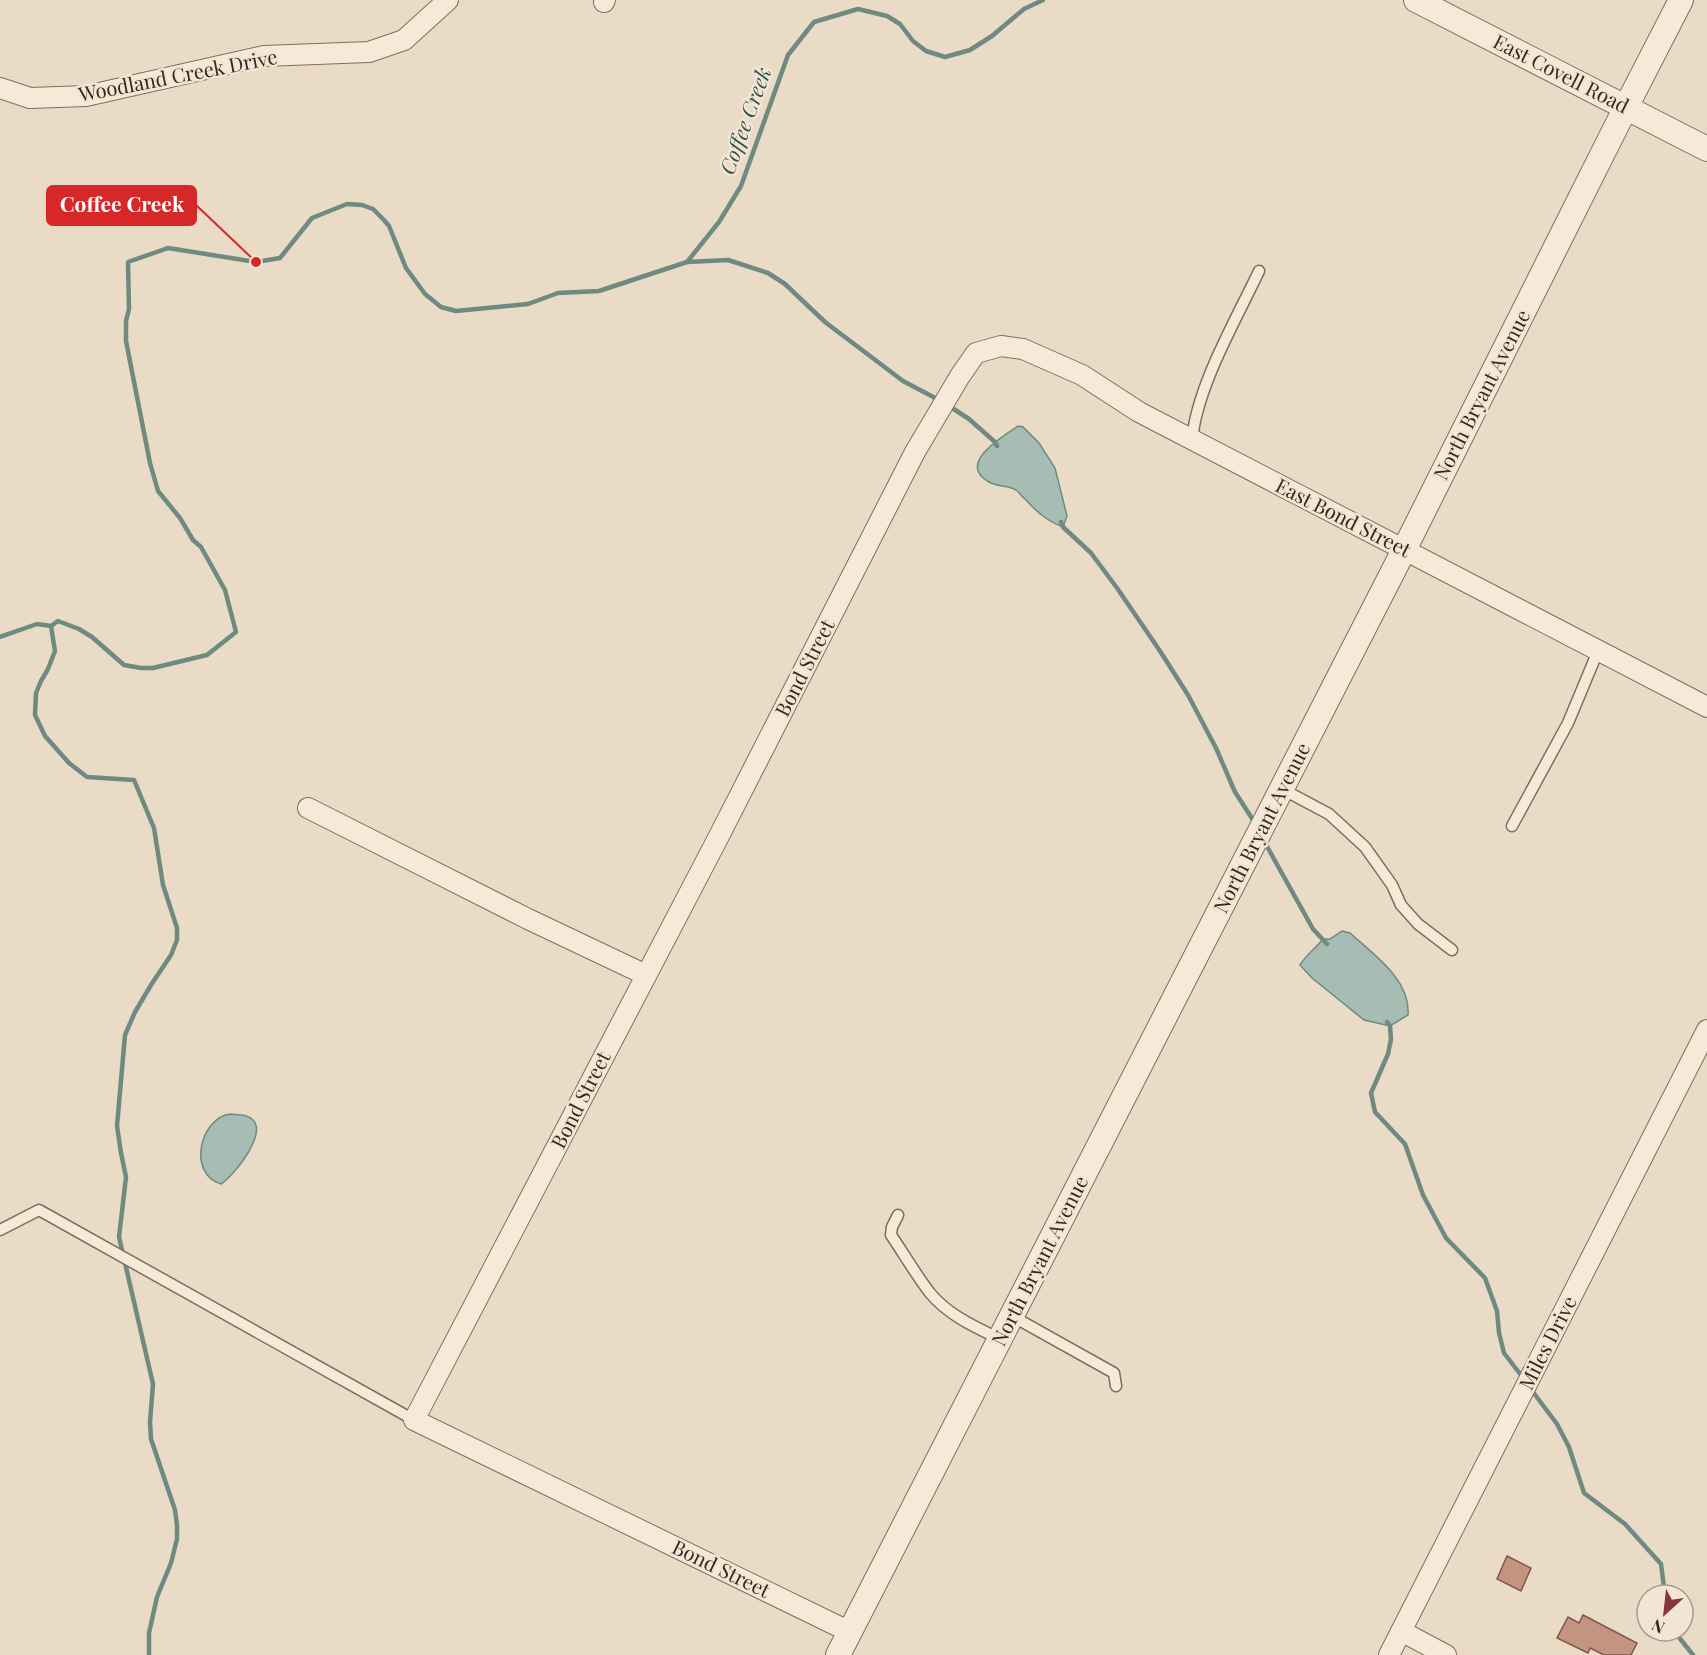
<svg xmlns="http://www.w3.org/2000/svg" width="1707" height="1655" font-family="'Playfair Display',serif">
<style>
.water{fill:#a7bdb4;stroke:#6e8a81;stroke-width:1.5}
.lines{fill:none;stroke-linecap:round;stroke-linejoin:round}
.stream{stroke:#6e8a81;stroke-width:4.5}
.building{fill:#c39580;stroke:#7f5746;stroke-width:1.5}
.service-casing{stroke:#826d5d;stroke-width:13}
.minor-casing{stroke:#826d5d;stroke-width:22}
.tertiary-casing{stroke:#826d5d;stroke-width:26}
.service{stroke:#f5e9d8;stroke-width:10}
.minor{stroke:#f5e9d8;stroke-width:20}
.tertiary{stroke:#f5e9d8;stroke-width:24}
.labels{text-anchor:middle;stroke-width:5;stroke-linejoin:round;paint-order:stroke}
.street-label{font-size:20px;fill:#342820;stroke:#f1e6d4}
.water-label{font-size:21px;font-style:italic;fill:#31524d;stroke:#f1e6d4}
.leader{fill:none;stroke:#d62828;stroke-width:2}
.callout-dot{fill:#d62828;stroke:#f1e6d4;stroke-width:2}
.callout{fill:#d62828;stroke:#d62828;stroke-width:2}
.callout-label{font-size:21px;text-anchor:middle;font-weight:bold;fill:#fff}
</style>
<rect width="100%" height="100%" fill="#e9dbc6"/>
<path class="water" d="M1018,426L1023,427L1039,443L1055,468L1067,516L1063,527C1047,521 1037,512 1026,500C1022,497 1019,492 1016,490C1008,485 997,487 989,482C956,464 1002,437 1018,426Z
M1342,931L1350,933C1373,954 1411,980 1408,1015L1390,1026L1364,1020L1312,978L1300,965C1306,955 1315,949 1323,939H1330Z
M230,1114C238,1115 248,1114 253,1120C267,1134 234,1176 221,1184C187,1174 200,1118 230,1114Z"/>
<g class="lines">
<path class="stream" d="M687,262L728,260L768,273L785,284L825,322L903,381L939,400
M949,406L969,419L995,442L997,446
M1061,522L1063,527L1091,553L1117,588L1160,651L1188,695L1216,748L1235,792L1255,823
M51,626L55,651L48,669L41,681L36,693L35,715L45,736L69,763L87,777L134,780L154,828L163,885L177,928V940L171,955L151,985L135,1012L125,1035L117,1126L121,1153L126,1177L119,1237L153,1384L150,1422L151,1439L175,1510L177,1525V1539L171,1563L157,1597L149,1633V1655
M0,637L37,624L51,626L58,621L79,629L92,637L124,665L141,668H153L207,655L236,632L225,590L201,547L193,540L180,518L158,491L150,463L126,341V321L129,309L128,262L168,248L256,262L280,258L312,218L347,204L362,205L373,209L384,220L389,226L406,268L425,294L441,307L456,311L528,304L558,293L599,291L687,262L719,222L741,186L788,55L814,22L858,9L887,16L900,24L913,41L926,51L945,57L970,50L992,36L1024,9L1043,0
M1264,841L1313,929L1327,944
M1387,1022L1390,1026L1391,1039L1388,1054L1371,1093L1375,1112L1405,1144L1423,1195L1446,1238L1485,1278L1497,1311L1499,1333L1504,1353L1524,1379
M1530,1388L1557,1424L1569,1447L1584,1493L1625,1524L1661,1564L1665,1595
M1674,1631L1693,1655"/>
</g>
<path class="building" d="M1507,1556L1531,1568L1521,1591L1497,1579Z
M1583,1615L1637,1643L1631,1655H1604L1590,1648L1588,1653L1557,1638L1568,1617L1579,1623Z"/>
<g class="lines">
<defs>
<path id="service" d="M1192,440C1197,386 1236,320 1259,271
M1282,789L1329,814L1365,847L1392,885L1401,905L1418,924L1452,950
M1512,826L1568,723L1598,651
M898,1215L892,1227L891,1235C904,1254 916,1275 930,1293C948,1315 975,1327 1000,1339
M0,1230L39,1210L414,1420
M1012,1316L1114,1373L1116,1386"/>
<path id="minor" d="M604,2L605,0
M0,88L30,98L86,96L264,56L369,52L404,40L448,0
M308,808L528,919L646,975
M1401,1631L1446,1655
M850,1632L414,1420L718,838L915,452L960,376L976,353L1001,346L1023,349L1082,375L1139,412L1707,707
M1389,1655L1707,1030"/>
<path id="tertiary" d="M1416,0L1707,149
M838,1655L1404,550L1626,107L1681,0"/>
</defs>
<use href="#service" class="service-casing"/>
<use href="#minor" class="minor-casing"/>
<use href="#tertiary" class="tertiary-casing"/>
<use href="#service" class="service"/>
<use href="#minor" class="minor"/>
<use href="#tertiary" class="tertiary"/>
</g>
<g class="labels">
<g class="street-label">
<text transform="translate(1561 74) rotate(27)" y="7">East Covell Road</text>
<text transform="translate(178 76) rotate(-11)" y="7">Woodland Creek Drive</text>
<text transform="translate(1482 395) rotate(-63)" y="7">North Bryant Avenue</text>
<text transform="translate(1343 518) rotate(27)" y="7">East Bond Street</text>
<text transform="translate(805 668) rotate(-63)" y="7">Bond Street</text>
<text transform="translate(1262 828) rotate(-63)" y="7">North Bryant Avenue</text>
<text transform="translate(581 1100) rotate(-63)" y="7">Bond Street</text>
<text transform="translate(1040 1261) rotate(-63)" y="7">North Bryant Avenue</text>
<text transform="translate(1548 1343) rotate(-63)" y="7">Miles Drive</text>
<text transform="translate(721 1569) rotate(26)" y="7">Bond Street</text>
</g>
<g class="water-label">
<text transform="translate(746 121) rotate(-70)" y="7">Coffee Creek</text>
</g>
</g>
<path class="leader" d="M256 262L196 205"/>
<circle class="callout-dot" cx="256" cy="262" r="6"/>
<rect class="callout" x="47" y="186" width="149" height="39" rx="6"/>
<g class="callout-label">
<text x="122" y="212">Coffee Creek</text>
</g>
<g transform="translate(1665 1613) rotate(207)"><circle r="28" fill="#f1e6d4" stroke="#a59a8c" stroke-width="1.5"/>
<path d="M0-4.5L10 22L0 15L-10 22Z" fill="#8a343d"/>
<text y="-9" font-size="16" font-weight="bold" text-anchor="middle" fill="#342820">N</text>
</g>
</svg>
